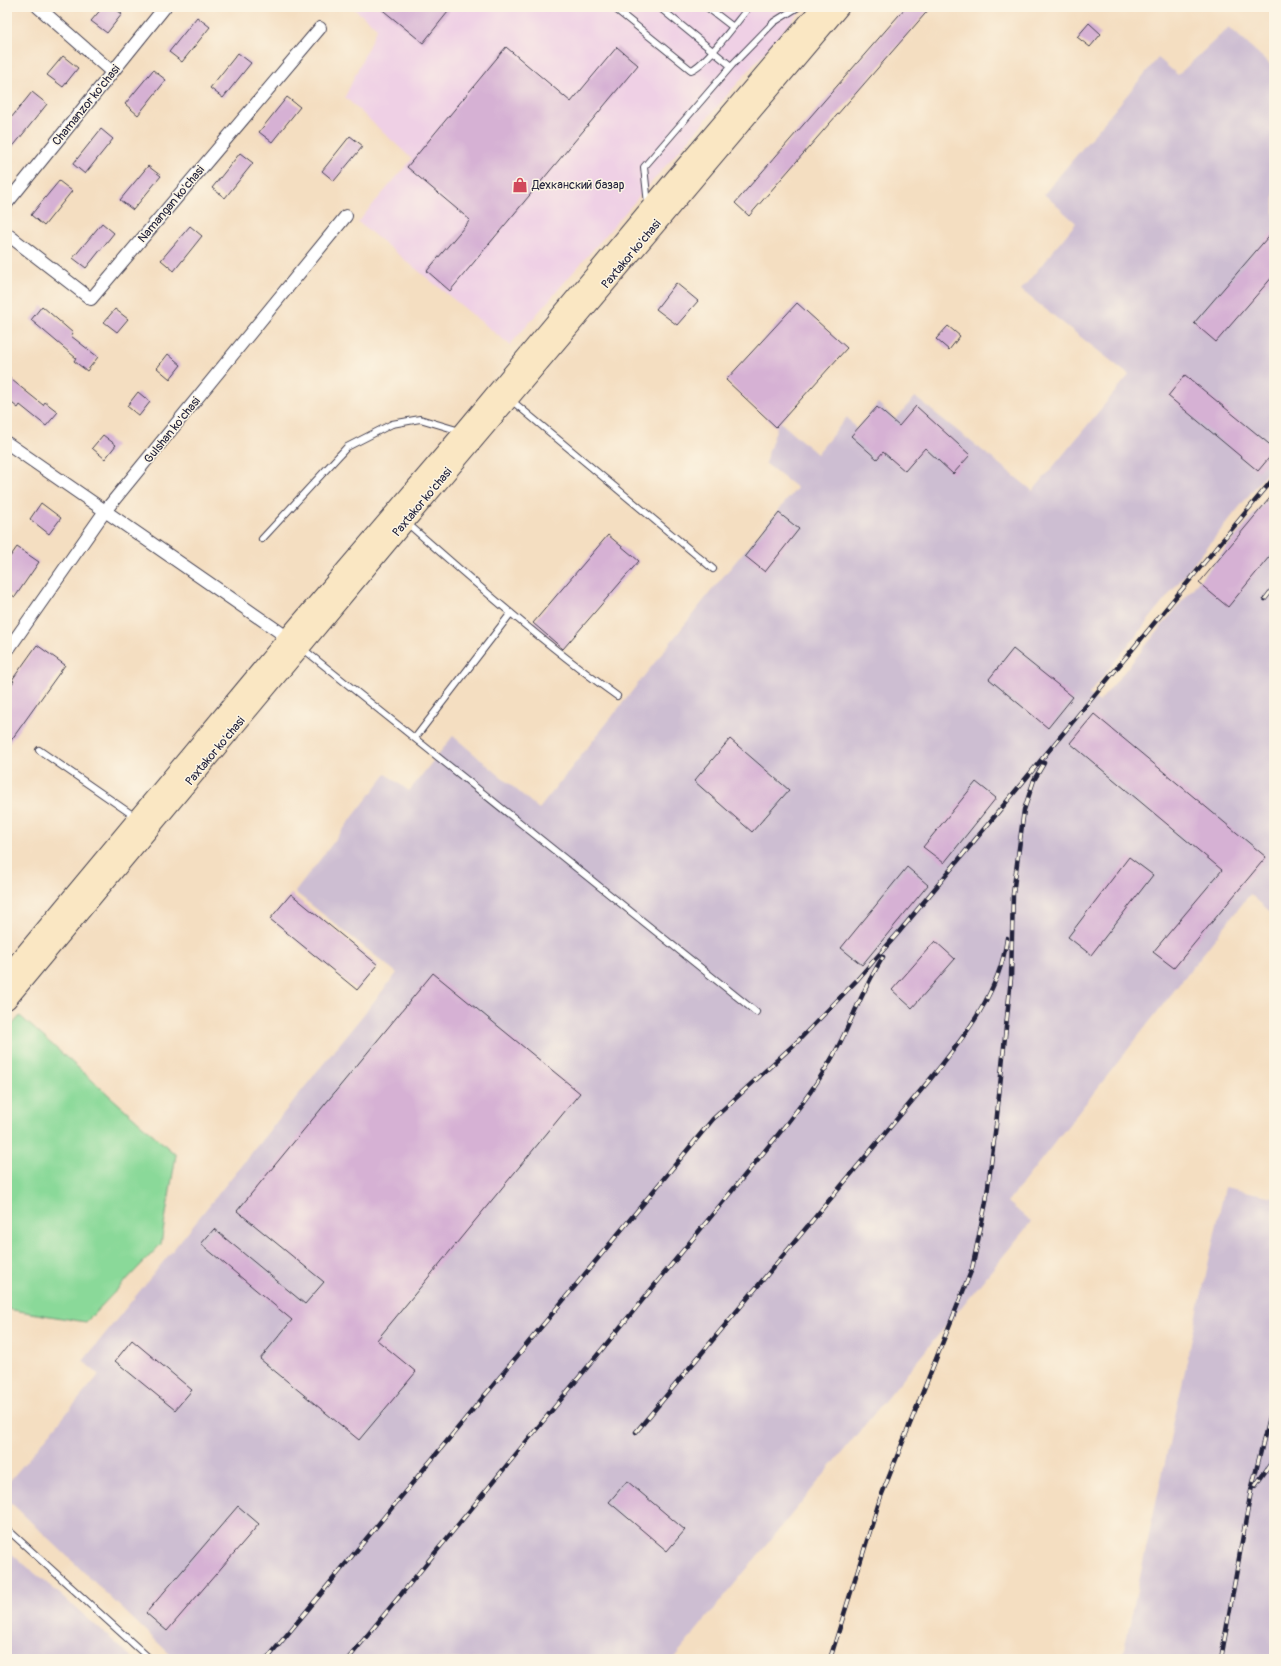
<svg xmlns="http://www.w3.org/2000/svg" width="1281" height="1666" font-family="Pangolin,sans-serif">
<style>
.built{fill:#efd0e5}
.industrial{fill:#cdbed2}
.green{fill:#8ad999;stroke:#567e6a}
.building{fill:#d6b1d4}
.lines{fill:none;stroke-linecap:round;stroke-linejoin:round}
.lane-casing{stroke:#423e4f;stroke-width:8}
.street-casing{stroke:#423e4f;stroke-width:14}
.secondary-casing{stroke:#423e4f;stroke-width:20}
.lane{stroke:#fff;stroke-width:6}
.street{stroke:#fff;stroke-width:12}
.secondary{stroke:#fae7c3;stroke-width:18}
.rail-casing{stroke:#22223b;stroke-width:4.5}
.rail{stroke:#fcf5e5;stroke-width:3;stroke-dasharray:9;stroke-linecap:butt}
.labels{text-anchor:middle;stroke-width:3;stroke-linejoin:round;paint-order:stroke}
.street-label{font-size:12px;fill:#22223b;stroke:#fcf5e5}
.poi-label{font-size:12px;fill:#22223b;stroke:#fcf5e5;text-anchor:start}
</style>
<rect width="100%" height="100%" fill="#fcf5e5"/>
<filter id="ink" filterUnits="userSpaceOnUse"><feTurbulence type="fractalNoise" baseFrequency=".025" numOctaves="2"/><feDisplacementMap in="SourceGraphic" scale="8" xChannelSelector="R" yChannelSelector="G"/><feConvolveMatrix kernelMatrix="1 2 1 2 8 2 1 2 1" color-interpolation-filters="sRGB"/></filter>
<filter id="wash" filterUnits="userSpaceOnUse"><feTurbulence type="fractalNoise" baseFrequency=".012" numOctaves="4" result="noise"/><feDisplacementMap in="SourceGraphic" scale="16" xChannelSelector="R" yChannelSelector="G"/><feGaussianBlur stdDeviation="0.9" result="paint"/><feColorMatrix in="noise" values="0 0 0 0 0 0 0 0 0 0 0 0 0 0 0 0 0 1.4 0 .05"/><feComposite in="paint" operator="in"/></filter>
<g filter="url(#wash)">
<rect width="100%" height="100%" fill="#f4dec1"/>
<path class="built" d="M352,7H804L510,345L358,222L412,159L345,97L377,28Z"/>
<path class="industrial" d="M1229,27L1274,68V464L1089,694L1099,702L1274,490V915L1250,894L1008,1202L1031,1222L673,1659H175L7,1499V1484L99,1375L83,1361L397,973L295,892L386,774L409,791L453,736L539,809L712,590L797,488L765,463L779,421L817,454L847,417L856,429L878,403L895,419L915,397L1033,491L1129,375L1021,290L1076,223L1044,194L1158,58L1178,75Z
M1225,1187L1274,1197V1659H1122Z
M7,1550L61,1595L134,1659H7Z"/>
<path class="green" d="M20,1016L176,1155L161,1244L86,1322L7,1309V1031Z"/>
<g id="blocks">
<path class="building" d="M103,7H113L122,14L107,33L91,21Z
M379,7H452L423,43Z
M906,7H931L749,216L735,203Z
M197,17L210,27L182,62L169,52Z
M1089,23L1101,34L1090,47L1077,37Z
M506,47L571,102L617,47L638,65L450,291L427,271L470,220L407,167Z
M238,53L251,63L223,98L210,88Z
M63,56L78,68L63,87L47,75Z
M153,70L166,80L138,115L125,104Z
M32,92L47,104L7,154V123Z
M287,97L300,107L272,142L259,132Z
M101,129L113,139L85,174L73,164Z
M350,136L363,146L334,181L322,171Z
M240,153L253,163L225,198L212,188Z
M148,166L161,176L133,210L120,200Z
M59,181L72,191L44,226L31,215Z
M102,223L114,233L86,268L73,258Z
M190,226L202,236L174,271L161,260Z
M1274,230V275L1216,342L1194,323Z
M676,283L698,301L677,325L656,309Z
M797,303L847,348L776,427L726,380Z
M42,306L73,333L71,336L98,357L87,371L74,361L76,358L31,320Z
M115,309L128,319L117,332L104,322Z
M948,326L960,336L949,350L936,339Z
M168,354L181,365L170,379L157,368Z
M1185,375L1274,448V452L1258,471L1168,396Z
M7,376L43,405L45,402L58,412L46,426L20,405L18,408L7,399Z
M138,392L150,402L139,416L127,406Z
M916,406L970,455L953,474L925,448L905,471L883,452L877,459L851,436L877,407L899,426Z
M103,435L116,445L105,459L92,448Z
M1274,493V551L1228,607L1199,583Z
M41,503L61,518L49,534L30,519Z
M779,513L799,529L765,572L745,556Z
M608,535L639,561L563,649L533,623Z
M17,547L39,562L15,597L7,592V561Z
M37,645L65,665L7,746V690L14,681L12,680Z
M1013,649L1073,697L1048,728L989,679Z
M1094,714L1266,857L1174,968L1153,952L1222,870L1070,743Z
M730,739L789,790L752,832L694,781Z
M976,782L996,798L944,863L923,847Z
M1129,857L1153,875L1091,955L1068,937Z
M907,867L928,885L862,965L841,948Z
M291,894L378,965L357,990L270,919Z
M935,941L955,959L912,1008L892,990Z
M433,973L580,1093L377,1340L416,1372L359,1440L260,1359L292,1320L201,1244L214,1229L305,1304L324,1282L237,1211Z
M132,1340L192,1390L175,1410L115,1361Z
M627,1481L685,1530L667,1551L609,1502Z
M238,1506L259,1524L167,1631L146,1613Z"/>
</g>
</g>
<g filter="url(#ink)">
<use href="#blocks" fill-opacity="0" stroke="#423e4f" stroke-width="1"/>
<g class="lines">
<defs>
<path id="lane" d="M613,7L691,70C705,66 738,20 749,7
M659,7L731,66
M707,7L733,27
M648,204L644,167L732,65L774,22L798,7
M511,400L713,569
M407,523C475,583 543,643 617,696
M262,539L347,447L392,424L420,419L460,431
M302,648L756,1012
M415,738L511,613
M39,750L137,818
M7,1529L150,1659"/>
<path id="street" d="M38,7L112,72
M7,203L165,7
M7,234L91,299L320,28
M7,443L294,642
M7,651L105,511L346,216"/>
<path id="secondary" d="M7,975L288,637L463,432L674,179L821,7
M7,1000L405,522L840,7"/>
</defs>
<use href="#lane" class="lane-casing"/>
<use href="#street" class="street-casing"/>
<use href="#secondary" class="secondary-casing"/>
<use href="#lane" class="lane"/>
<use href="#street" class="street"/>
<use href="#secondary" class="secondary"/>
<defs>
<path id="rail" d="M1265,599L1274,587
M636,1432L932,1077C965,1036 1000,992 1007,938
M1255,1486L1274,1459
M267,1659L713,1119L798,1041L856,981L899,932L1274,478
M348,1659L777,1136C800,1107 822,1078 839,1045C854,1015 865,985 883,957
M830,1659L880,1499L972,1269L986,1202L996,1125L1011,978L1013,894L1024,810L1034,780L1044,763
M1221,1659L1251,1491L1274,1398"/>
</defs>
<use href="#rail" class="rail-casing"/>
<use href="#rail" class="rail"/>
</g>
</g>
<defs>
<symbol id="shop-bare" viewBox="-9 -9 18 18"><path d="M-5-2.5h2.3a2.7 3.5 0 0 1 5.4 0H5L5.5 6h-11ZM-1.5-2.5h3a1.5 2.3 0 0 0-3 0Z" fill="#d1495b" stroke="#fcf5e5" stroke-width="2.5" paint-order="stroke"/></symbol>
</defs>
<g fill-rule="evenodd">
<use href="#shop-bare" x="509" y="174" width="22" height="22"/>
</g>
<g class="labels">
<g class="street-label">
<text transform="translate(86 105) rotate(-51)" y="4">Chamanzor ko'chasi</text>
<text transform="translate(171 204) rotate(-50)" y="4">Namangan ko'chasi</text>
<text transform="translate(631 254) rotate(-50)" y="4">Paxtakor ko'chasi</text>
<text transform="translate(172 430) rotate(-51)" y="4">Gulshan ko'chasi</text>
<text transform="translate(422 502) rotate(-50)" y="4">Paxtakor ko'chasi</text>
<text transform="translate(215 751) rotate(-50)" y="4">Paxtakor ko'chasi</text>
</g>
<g class="poi-label">
<text x="532" y="189">Дехканский базар</text>
</g>
</g>
<rect width="1281" height="1666" fill="none" stroke="#fcf5e5" stroke-width="24"/>
</svg>
